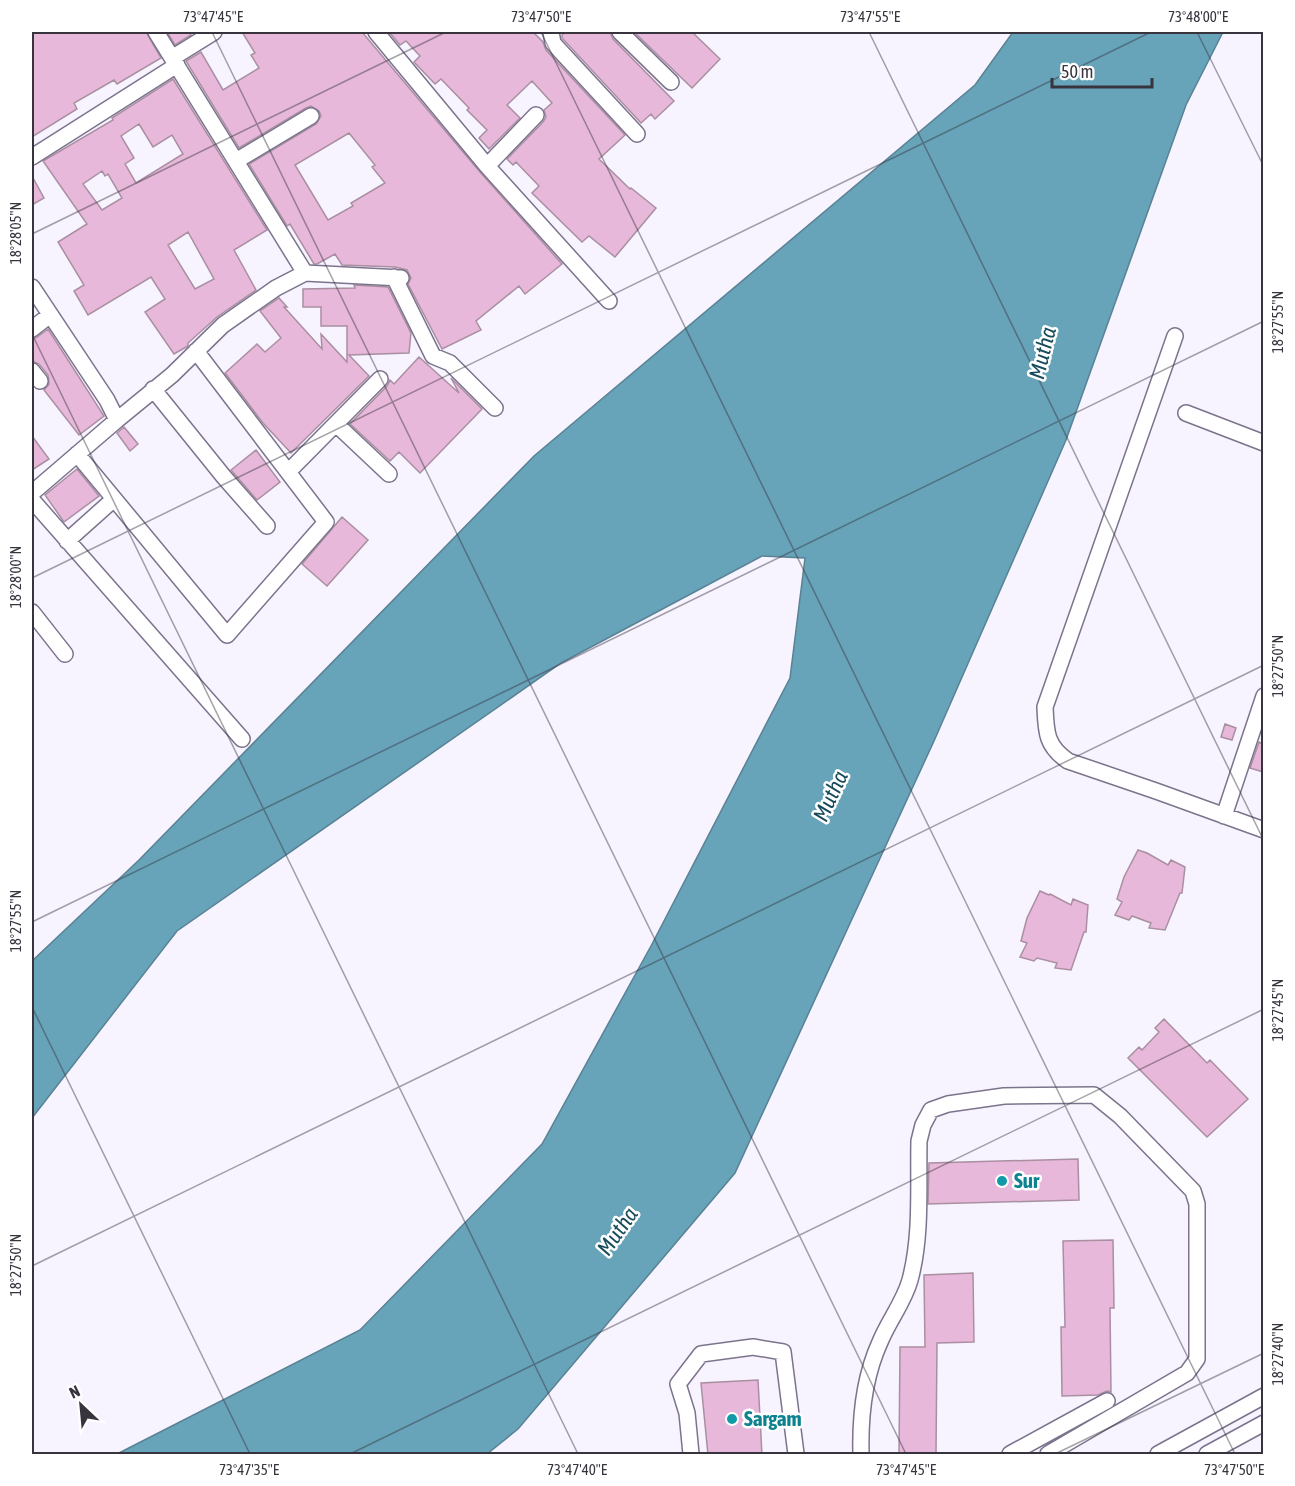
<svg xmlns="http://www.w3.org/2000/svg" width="1295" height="1486" font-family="'Asap Condensed',sans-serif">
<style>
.water{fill:#67a3b9;stroke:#598294;stroke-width:1.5}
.building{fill:#e7b8d9;stroke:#a98fa1;stroke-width:1.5;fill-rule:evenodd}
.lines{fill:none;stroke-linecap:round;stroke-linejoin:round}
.minor-casing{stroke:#7c738c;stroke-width:18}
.minor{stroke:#fff;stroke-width:15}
.ticks{fill:none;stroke:#37343e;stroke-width:1.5;stroke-opacity:0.45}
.culture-dot{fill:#0f9aa8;stroke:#fff;stroke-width:2}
.labels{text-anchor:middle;stroke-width:5;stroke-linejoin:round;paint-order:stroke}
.culture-label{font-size:21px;font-weight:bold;fill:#0d838f;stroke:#fff;text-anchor:start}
.water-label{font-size:22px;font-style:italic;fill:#184b5c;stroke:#fff}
.neatline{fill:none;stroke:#37343e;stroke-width:2}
.ticks-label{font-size:15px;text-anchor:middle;fill:#37343e}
</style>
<rect width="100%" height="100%" fill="#f7f3ff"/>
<path class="water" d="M1013,32H1223L1186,105L1066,440L934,741L735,1173L518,1429L487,1454H117L360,1330L542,1144L651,946L790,678L805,558L762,556L561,663L177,931L32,1118V961L139,860L534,456L975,85Z"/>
<path class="building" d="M32,32H146L161,58L117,84L114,80L74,103L77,109L32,137Z
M167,32H189L191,35L175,45Z
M242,32H362L480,172L562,264L525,294L519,286L476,321L481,330L442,349L408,284L411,278L407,270L395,267L342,265L335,254L317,264H314L290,224L287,226L249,164L316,124L321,116L319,111L311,106L306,108L239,148L186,61L201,52L223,90L259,68L251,55L255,53ZM349,133L375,165L372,167L385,183L351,203L353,206L328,220L295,165Z
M389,32H533L543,42L546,50L625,135L599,159L630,189L631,188L656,208L615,257L589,236L582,242L532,193L539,186L516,162L513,165L507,159L543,122L546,117L544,110L552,103L532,81L507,105L520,118L489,149L479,138L487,130L467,110L469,108L441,79L435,84L414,62L420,56L406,41L400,45Z
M566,32H610L613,39L674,101L655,119L651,114L641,123L562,38V35Z
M634,32H692L720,59L692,88Z
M173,79L267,230L234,250L256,290L217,317L188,343V346L174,354L145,312L165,299L151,277L88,315L74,291L84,285L58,242L87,224L43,161L113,120L112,118ZM139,124L153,147L172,135L183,154L136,183L125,164L134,158L121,136ZM102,171L105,176L108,174L122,198L102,210L83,184ZM188,232L214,279L195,289L168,245Z
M32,176L44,198L32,205Z
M354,285L388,287L411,333L409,353L349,355L369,376L291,453L263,423L225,373L257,344L265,352L281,338L260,311L279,298L287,307H284L322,349L321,334L347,362V326H321V307H303V289L355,288Z
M48,329L104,416L79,435L44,390L49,384L48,375L39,364L32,361V339L37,337Z
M419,357L459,393L451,378L482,409L420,473L399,452L390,461L350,424L387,386L390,380L394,384Z
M124,427L138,444L130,451L117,433Z
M32,436L49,459L32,470Z
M256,450L280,482L257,500L231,470Z
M77,469L99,496L64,522L45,495Z
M342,517L368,540L327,586L302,564Z
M1225,724L1236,728L1232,740L1221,737Z
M1259,742L1263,744V772L1250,768Z
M1138,850L1147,853L1168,865L1171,860L1185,867L1182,893H1180L1165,930L1149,928L1151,923L1132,916L1129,920L1115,915L1122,902L1117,899L1124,877Z
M1040,891L1049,895L1050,894L1071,905L1073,899L1088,905L1086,932H1084L1071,970L1055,968L1057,963L1037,958L1034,961L1020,957L1027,943L1021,941L1027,918Z
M1164,1019L1207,1063L1210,1060L1248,1099L1207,1137L1128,1058L1139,1047L1142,1050L1159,1032L1155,1028Z
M1078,1159L1079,1200L928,1204L929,1163Z
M1113,1240L1114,1308H1110L1111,1392L1107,1391L1098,1395L1062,1396L1061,1327H1065L1063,1241Z
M973,1273L974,1342L937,1343L936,1455H899L900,1347H925L924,1275Z
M758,1380L762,1455H708L701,1383Z"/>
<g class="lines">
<defs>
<path id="minor" d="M156,32L305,273L401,278
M376,32L487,166L609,301
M551,32L553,43L637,134
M620,32L671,82
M172,58L214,32
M32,157L177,65
M236,161L311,116
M487,166L536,115
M394,277L433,356L450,363L495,408
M32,287L107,400L117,420L172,375L223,325L276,288L305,273
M32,329L50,315
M1175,336L1045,707C1046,732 1046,746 1068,761L1156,791L1264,830
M32,371L40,381
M153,389L224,477L267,526
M1186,413L1264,443
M336,424L389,474
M77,454L227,635L326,522L196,351
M288,472L380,379
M32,493L117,420
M32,500L242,739
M67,541L114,499
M32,612L65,654
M1224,816L1264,696
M691,1454L687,1413L678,1384L701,1354L753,1347L783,1352L796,1454
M861,1454C860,1416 864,1377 880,1342C889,1320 904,1302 910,1280C922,1235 918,1187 919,1141L923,1125L931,1110L948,1104L1004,1096L1094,1095L1120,1116L1193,1191L1197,1204V1359L1187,1373L1048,1454
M1010,1454L1107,1401
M1158,1454L1264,1396
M1207,1454L1264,1423"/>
</defs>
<use href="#minor" class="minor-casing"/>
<use href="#minor" class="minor"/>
</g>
<path class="ticks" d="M212,32L906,1454M541,32L1235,1454M869,32L1264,841M1197,32L1264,167M32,234L446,32M32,334L578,1454M32,578L1151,32M32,922L1264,321M32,1007L250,1454M32,1266L1264,665M350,1454L1264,1009M1055,1454L1264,1353"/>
<g class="culture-dot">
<circle cx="1002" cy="1181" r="6"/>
<circle cx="732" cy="1419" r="6"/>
</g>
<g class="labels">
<g class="culture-label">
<text x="1014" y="1188">Sur</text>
<text x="744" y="1426">Sargam</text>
</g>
<g class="water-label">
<text transform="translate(1042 353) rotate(-76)" y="8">Mutha</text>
<text transform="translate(830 796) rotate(-65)" y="8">Mutha</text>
<text transform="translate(617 1231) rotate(-55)" y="8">Mutha</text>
</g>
</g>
<rect width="1295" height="1486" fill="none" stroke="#ffffff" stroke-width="66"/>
<g transform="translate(81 1405) rotate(334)" stroke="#ffffff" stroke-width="4.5" paint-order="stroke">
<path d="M0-4.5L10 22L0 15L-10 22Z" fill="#37343e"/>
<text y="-9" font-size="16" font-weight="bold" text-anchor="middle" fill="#37343e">N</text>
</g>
<path d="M1052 78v9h100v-9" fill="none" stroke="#37343e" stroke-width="3"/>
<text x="1061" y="78" font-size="18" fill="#37343e" stroke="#ffffff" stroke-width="4.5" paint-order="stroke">50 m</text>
<rect x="33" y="33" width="1229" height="1420" class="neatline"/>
<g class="ticks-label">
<text x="213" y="22">73°47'45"E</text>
<text x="541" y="22">73°47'50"E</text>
<text x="870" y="22">73°47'55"E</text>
<text x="1198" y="22">73°48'00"E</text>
<text transform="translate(16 233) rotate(-90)" y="5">18°28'05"N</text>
<text transform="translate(1278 322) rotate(-90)" y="5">18°27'55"N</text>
<text transform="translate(16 577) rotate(-90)" y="5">18°28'00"N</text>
<text transform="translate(1278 666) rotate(-90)" y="5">18°27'50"N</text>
<text transform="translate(16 921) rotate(-90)" y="5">18°27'55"N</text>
<text transform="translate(1278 1010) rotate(-90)" y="5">18°27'45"N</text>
<text transform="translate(16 1265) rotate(-90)" y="5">18°27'50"N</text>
<text transform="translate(1278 1354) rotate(-90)" y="5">18°27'40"N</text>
<text x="249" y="1475">73°47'35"E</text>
<text x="577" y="1475">73°47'40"E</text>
<text x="906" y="1475">73°47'45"E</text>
<text x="1234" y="1475">73°47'50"E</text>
</g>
</svg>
